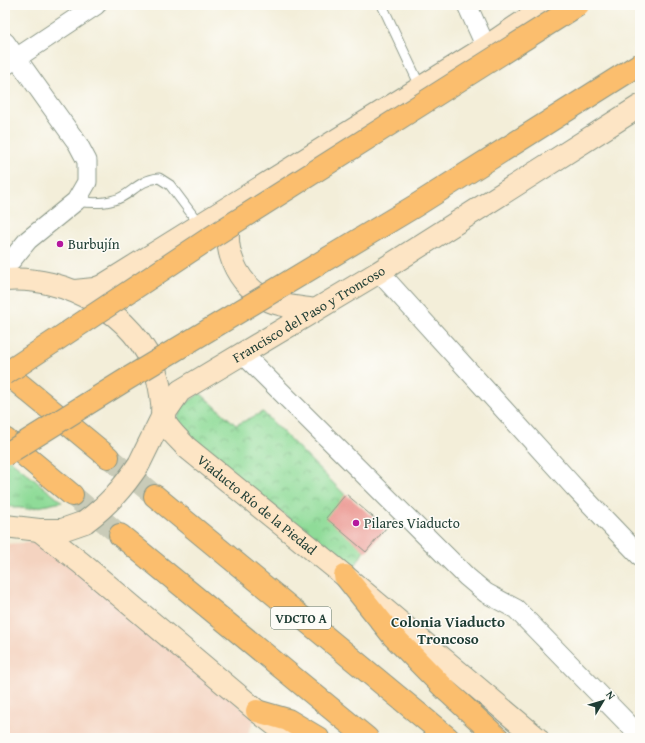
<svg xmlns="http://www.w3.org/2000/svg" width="645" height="743" font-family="'Gentium Book Plus',serif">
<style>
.built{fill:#f4d3c0}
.grass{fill:url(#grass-tufts);stroke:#578c66}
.park{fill:url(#park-crowns);stroke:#578c66}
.building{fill:#ec9c96}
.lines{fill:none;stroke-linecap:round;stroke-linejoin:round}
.motorway-tunnel{stroke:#c9cbb8;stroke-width:22;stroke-dasharray:22 11;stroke-linecap:butt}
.service-casing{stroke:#899686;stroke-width:11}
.minor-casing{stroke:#899686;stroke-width:21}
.secondary-casing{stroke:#899686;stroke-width:24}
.motorway-casing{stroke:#899686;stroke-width:24}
.service{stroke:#fff;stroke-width:9}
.minor{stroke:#fff;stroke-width:19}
.secondary{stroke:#fde5c5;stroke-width:22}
.motorway{stroke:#fbbe6e;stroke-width:22}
.secondary-bridge-casing{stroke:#899686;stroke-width:24;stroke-linecap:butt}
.trunk-bridge-casing{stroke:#899686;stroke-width:24;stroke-linecap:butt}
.secondary-bridge{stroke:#fde5c5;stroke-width:22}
.trunk-bridge{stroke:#fbbe6e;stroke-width:22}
.poi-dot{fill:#b5179e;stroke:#fdfcf7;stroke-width:1.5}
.labels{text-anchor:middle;stroke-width:3;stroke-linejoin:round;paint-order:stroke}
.shield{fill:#fdfcf7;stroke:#62766e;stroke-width:1}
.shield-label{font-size:13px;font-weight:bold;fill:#1f3d34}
.poi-label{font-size:14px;fill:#1f3d34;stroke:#fdfcf7;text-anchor:start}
.street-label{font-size:14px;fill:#1f3d34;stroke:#fdfcf7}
.neighbourhood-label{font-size:15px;font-weight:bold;fill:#1f3d34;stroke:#fdfcf7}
</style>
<defs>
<pattern id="grass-tufts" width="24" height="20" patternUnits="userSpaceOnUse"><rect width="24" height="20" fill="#8fdb98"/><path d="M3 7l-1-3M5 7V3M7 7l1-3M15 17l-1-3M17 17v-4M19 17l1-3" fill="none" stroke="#74b37d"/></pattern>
<pattern id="park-crowns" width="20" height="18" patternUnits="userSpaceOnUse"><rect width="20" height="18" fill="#8fdb98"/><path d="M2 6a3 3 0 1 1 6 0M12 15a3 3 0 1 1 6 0" fill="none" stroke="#74b37d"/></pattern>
</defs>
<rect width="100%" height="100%" fill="#fdfcf7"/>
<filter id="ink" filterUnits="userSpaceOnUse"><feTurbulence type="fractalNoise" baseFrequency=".025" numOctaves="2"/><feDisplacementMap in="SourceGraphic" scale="8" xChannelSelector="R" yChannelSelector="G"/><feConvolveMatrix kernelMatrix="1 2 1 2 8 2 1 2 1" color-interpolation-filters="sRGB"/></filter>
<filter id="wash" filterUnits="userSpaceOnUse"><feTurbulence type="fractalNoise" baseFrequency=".012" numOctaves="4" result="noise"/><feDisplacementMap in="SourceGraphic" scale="16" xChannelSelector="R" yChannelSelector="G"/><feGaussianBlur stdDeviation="0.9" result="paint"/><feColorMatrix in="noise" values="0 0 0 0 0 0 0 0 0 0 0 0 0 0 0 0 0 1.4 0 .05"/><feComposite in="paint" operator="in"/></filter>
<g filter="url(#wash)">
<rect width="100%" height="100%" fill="#f3eed9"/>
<path class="built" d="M38,542L107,590L254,719L246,738H5V544Z"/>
<path class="grass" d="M5,456L62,502L28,509L5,506Z"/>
<path class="park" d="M200,393L236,425L263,412L358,508L370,540L353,570L174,426L183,406Z"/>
<g id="blocks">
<path class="building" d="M346,494L386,528L366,552L326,518Z"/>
</g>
</g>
<g filter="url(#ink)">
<use href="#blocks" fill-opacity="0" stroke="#899686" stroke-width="1"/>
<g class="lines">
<path class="motorway-tunnel" d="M108,457L155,496
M72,495L120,535"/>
<defs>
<path id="service" d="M382,5L421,88
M76,201C89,203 102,204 114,200C131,196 137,180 159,178L170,185L200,225"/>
<path id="minor" d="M467,5L486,47
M5,42L78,144L87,161V182L76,201L28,240L5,268
M6,65L96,5
M379,272L574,487L640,556
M242,353L467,577L486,593L516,609L640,736"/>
<g id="secondary">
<path d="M234,211C218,244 236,286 270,301C283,307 300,307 315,310"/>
<path id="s1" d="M5,280C66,275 135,313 156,373C159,382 161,393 162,403C163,408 161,414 163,418C167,429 178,438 186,447L345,576L537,738"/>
<path d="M75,291L94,289L102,286L486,47L548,5"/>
<path id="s2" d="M139,464L162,417L180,391L379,272L640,106"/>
<path d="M5,526L39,530H62L85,522"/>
<path d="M39,530L81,563L257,711L292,738"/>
</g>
<path id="motorway" d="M5,372L108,457
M5,439L72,495
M155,496L448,738
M120,535L367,738
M345,576L393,636L448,692L498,738
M257,711L288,720L318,738"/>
</defs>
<use href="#service" class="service-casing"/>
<use href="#minor" class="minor-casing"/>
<use href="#secondary" class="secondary-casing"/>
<use href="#motorway" class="motorway-casing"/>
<use href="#service" class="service"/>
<use href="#minor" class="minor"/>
<use href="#secondary" class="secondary"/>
<use href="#motorway" class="motorway"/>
<defs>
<path id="secondary-bridge" d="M85,522C108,505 123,488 139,464"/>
<path id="trunk-bridge" d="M5,374L210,238L578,5
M5,455L127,379L415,206L640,64"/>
</defs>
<use href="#secondary-bridge" class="secondary-bridge-casing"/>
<use href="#trunk-bridge" class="trunk-bridge-casing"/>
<use href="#secondary-bridge" class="secondary-bridge"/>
<use href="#trunk-bridge" class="trunk-bridge"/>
</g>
</g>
<g class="poi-dot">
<circle cx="60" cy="244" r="4"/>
<circle cx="356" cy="523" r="4"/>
</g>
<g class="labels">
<rect class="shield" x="271" y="607" width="60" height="22" rx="3"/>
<g class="shield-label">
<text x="301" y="623">VDCTO A</text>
</g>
<g class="poi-label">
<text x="68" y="249">Burbujín</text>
<text x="364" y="528">Pilares Viaducto</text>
</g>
<g class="street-label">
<text dy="5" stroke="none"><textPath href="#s2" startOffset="234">Francisco del Paso y Troncoso</textPath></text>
<text dy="5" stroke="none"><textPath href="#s1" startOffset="364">Viaducto Río de la Piedad</textPath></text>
</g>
<g class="neighbourhood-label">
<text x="448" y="627">Colonia Viaducto<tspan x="448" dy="17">Troncoso</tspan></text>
</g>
</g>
<rect width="645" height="743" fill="none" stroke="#fdfcf7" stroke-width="20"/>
<g transform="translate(603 701) rotate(52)" stroke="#fdfcf7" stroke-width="3" paint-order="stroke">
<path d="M0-3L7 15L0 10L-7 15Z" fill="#1f3d34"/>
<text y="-6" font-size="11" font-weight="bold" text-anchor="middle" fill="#1f3d34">N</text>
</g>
</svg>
